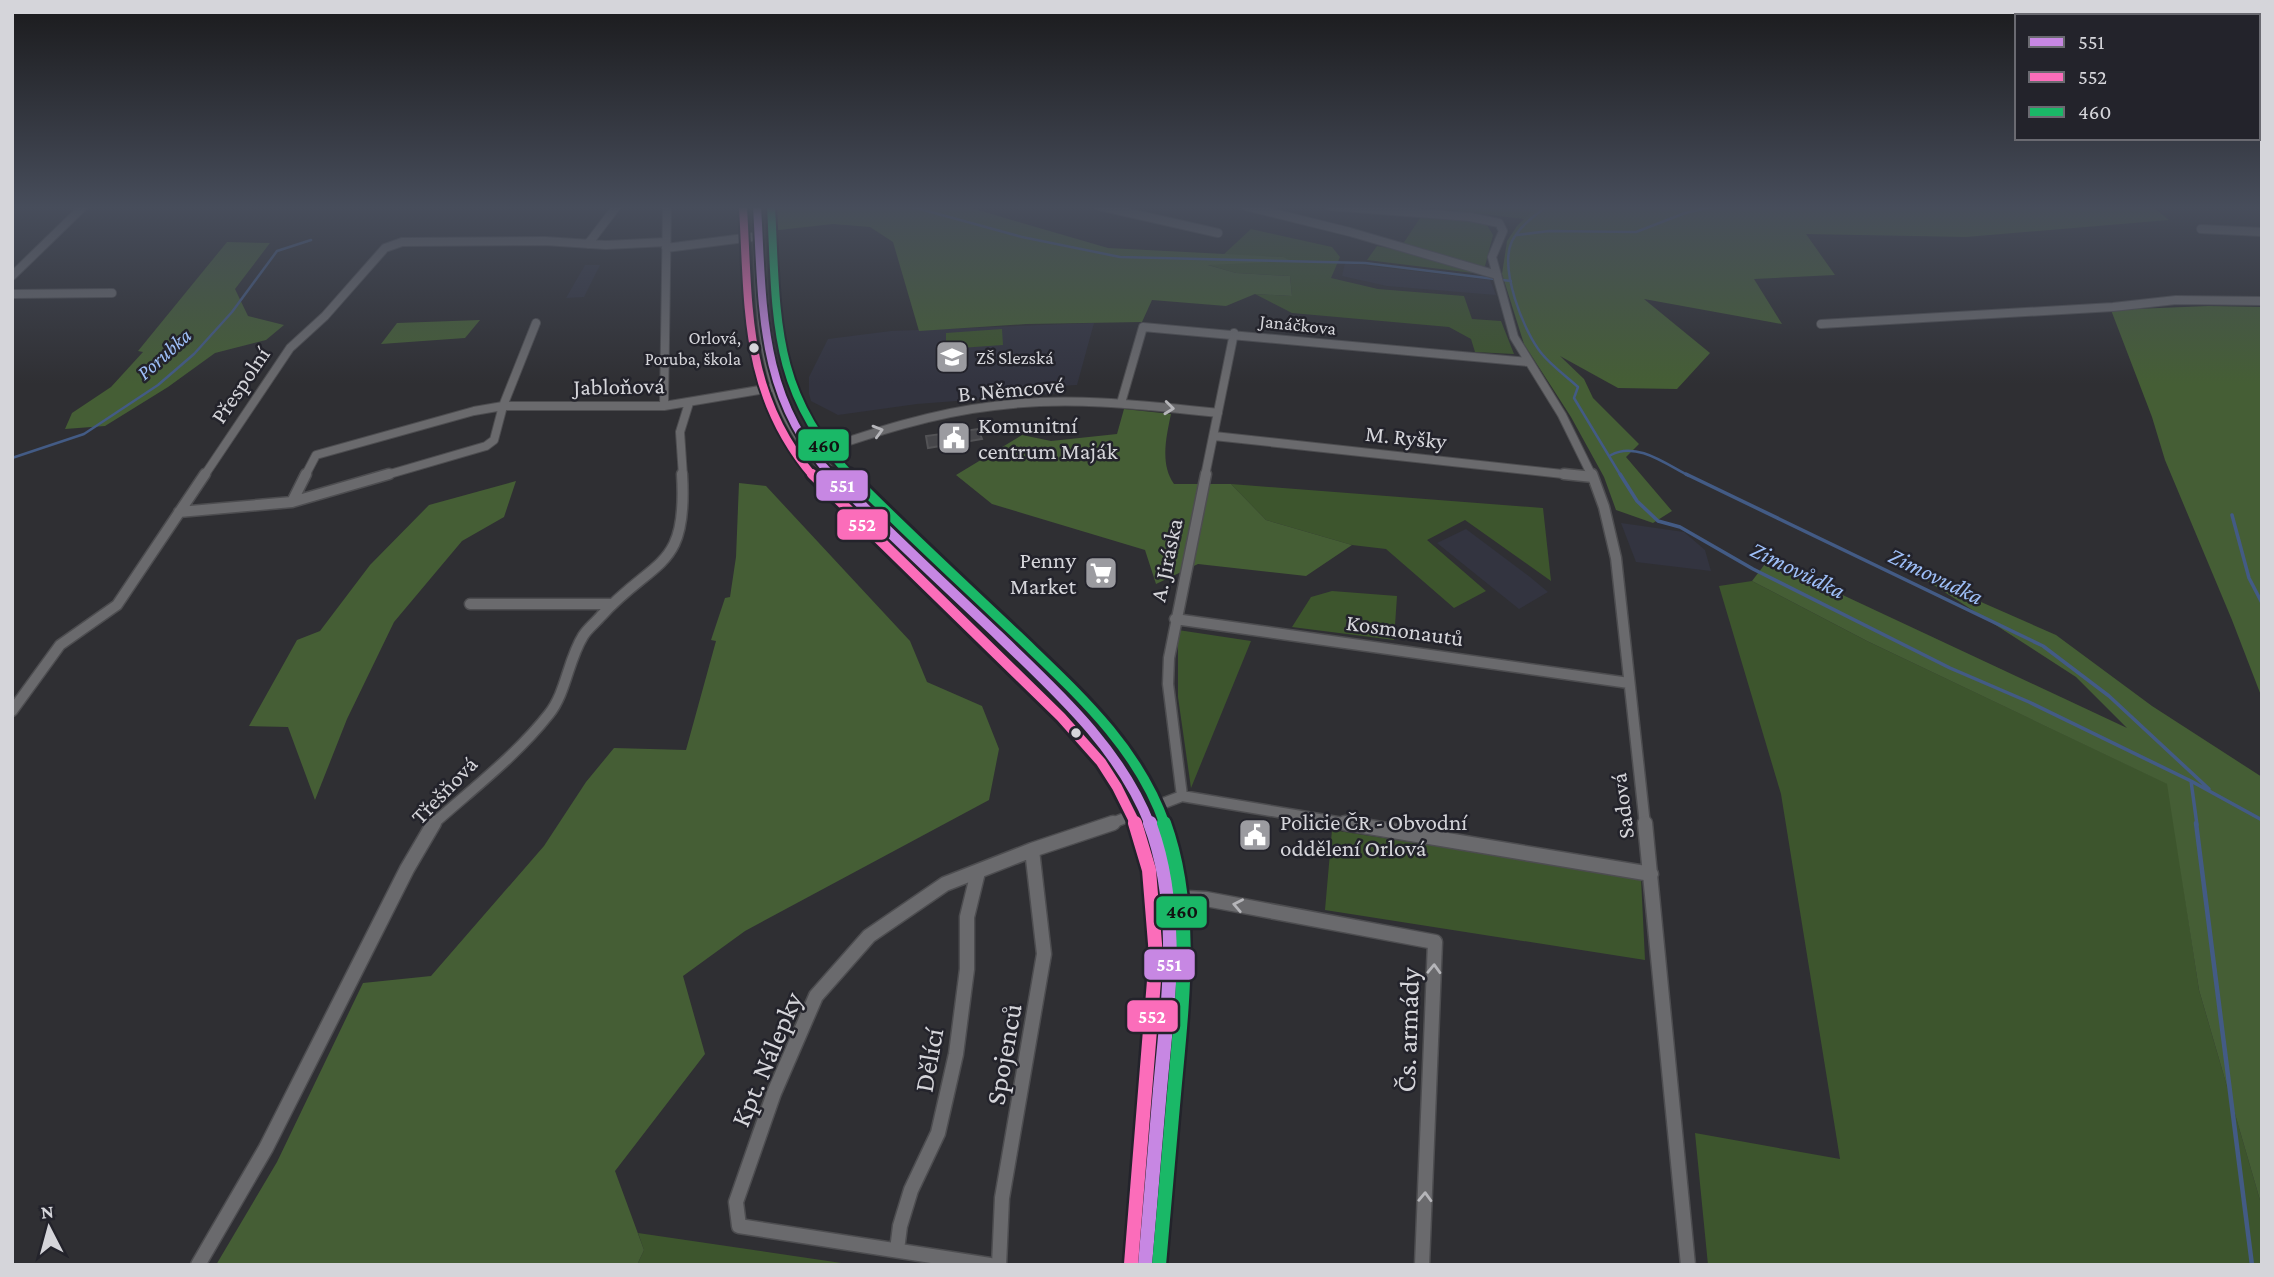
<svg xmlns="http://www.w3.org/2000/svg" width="2274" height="1277" font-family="'Crimson Pro',serif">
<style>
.built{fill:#333440}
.green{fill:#3d552d}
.forest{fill:#455e35}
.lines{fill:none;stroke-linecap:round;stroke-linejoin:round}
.stream-far2{stroke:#435b85;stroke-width:2.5}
.stream-far1{stroke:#435b85;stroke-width:3.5}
.stream{stroke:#435b85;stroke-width:4.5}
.building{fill:#46464a;stroke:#535356;stroke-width:2}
.street-far2-casing{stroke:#4d4d50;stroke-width:10}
.street-far1-casing{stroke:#4d4d50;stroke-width:13}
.street-casing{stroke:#4d4d50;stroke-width:17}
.secondary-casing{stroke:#4d4d50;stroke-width:2}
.street-far2{stroke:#6a6a6d;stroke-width:8}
.street-far1{stroke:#6a6a6d;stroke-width:10}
.street{stroke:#6a6a6d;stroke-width:14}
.secondary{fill:#6a6a6d;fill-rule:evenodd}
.bus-1-far2-casing{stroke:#23232b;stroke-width:12}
.bus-1-far1-casing{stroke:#23232b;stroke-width:16}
.bus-1-casing{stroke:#23232b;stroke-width:19}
.bus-2-far2-casing{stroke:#23232b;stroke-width:12}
.bus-2-far1-casing{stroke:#23232b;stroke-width:16}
.bus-2-casing{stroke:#23232b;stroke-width:19}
.bus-3-far2-casing{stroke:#23232b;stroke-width:12}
.bus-3-far1-casing{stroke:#23232b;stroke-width:16}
.bus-3-casing{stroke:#23232b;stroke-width:19}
.bus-1-far2{stroke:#c787e3;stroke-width:8}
.bus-1-far1{stroke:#c787e3;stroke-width:10}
.bus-1{stroke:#c787e3;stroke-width:14}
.bus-2-far2{stroke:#fb6dba;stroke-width:8}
.bus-2-far1{stroke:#fb6dba;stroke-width:10}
.bus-2{stroke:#fb6dba;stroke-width:14}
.bus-3-far2{stroke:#1ab867;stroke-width:8}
.bus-3-far1{stroke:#1ab867;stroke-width:10}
.bus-3{stroke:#1ab867;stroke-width:14}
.oneway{stroke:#b5b5b9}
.bus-dot{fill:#d5d5da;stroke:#23232b;stroke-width:2.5}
.labels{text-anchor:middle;stroke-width:5;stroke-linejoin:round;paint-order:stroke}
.far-bus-label{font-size:18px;fill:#d5d5da;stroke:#23232b;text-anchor:end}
.far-street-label{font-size:19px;fill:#d5d5da;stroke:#23232b}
.far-poi-label{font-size:19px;fill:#d5d5da;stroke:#23232b;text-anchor:start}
.far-water-label{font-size:21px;font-style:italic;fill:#9ebff8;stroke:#23232b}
.street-label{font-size:23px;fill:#d5d5da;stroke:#23232b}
.poi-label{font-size:23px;fill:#d5d5da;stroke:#23232b;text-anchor:start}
.water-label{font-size:24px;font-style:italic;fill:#9ebff8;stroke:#23232b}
.near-street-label{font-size:28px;fill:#d5d5da;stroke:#23232b}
.line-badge{stroke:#23232b;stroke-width:2.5}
.badge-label{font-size:19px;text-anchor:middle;font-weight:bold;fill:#fff}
.pale-badge-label{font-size:19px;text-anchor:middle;font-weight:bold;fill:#111}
</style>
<rect width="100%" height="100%" fill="#2f2f33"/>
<path class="built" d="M1345,263L1490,280L1496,295L1387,286L1342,276Z
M585,265H600L584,297L566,298Z
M1094,323L1077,385L1060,386L1061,393L917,404L838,415L811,401L809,394V377L828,339L891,331Z
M1621,523L1684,532L1705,550L1711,571L1636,562Z
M1466,529L1530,577L1548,592L1519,609L1437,543Z"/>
<path class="green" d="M1416,206H1537L1524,219Z
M1420,218L1464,220L1487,225L1493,235L1485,266L1473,273L1367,260L1377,246L1399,250Z
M1251,229L1332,247L1340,257L1331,278L1378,289L1464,296L1472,319L1501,321L1514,354L1475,352L1471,339L1449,327L1292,313L1255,294L1292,296L1290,276L1236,273L1205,264L1283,257L1223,255Z
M1002,329L1003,345L946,349V333Z
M1231,484L1543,508L1551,581L1465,520L1427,540L1486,591L1454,608L1386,549L1352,545L1266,520Z
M1752,581L1867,641L2168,784L2199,990L2262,1207V1265H1708L1695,1133L1840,1159L1781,794L1719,586Z
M1332,591L1397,596L1394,640L1292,627L1311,597Z
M1178,630L1251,641L1191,788L1178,697Z
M1332,830L1641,878L1645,960L1325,910Z
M638,1233L855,1265H637L644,1250Z"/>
<path class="forest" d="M768,206H964L1108,248L1283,257L1291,261L1208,265L1236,273L1290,276L1292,296L1255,294L1226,306L1152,300L1142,322L1026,324L919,331L893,242L870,227L833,224L770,231Z
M1537,206H2152L2169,220L1966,237L1806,234L1835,275L1754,279L1782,324L1644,299L1710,353L1677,389L1618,388L1560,356L1584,379L1593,398L1639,444L1626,457L1672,511L1653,523L1616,510L1604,477L1571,417L1524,344L1502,274L1507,241L1517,226Z
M227,242L270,243L235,289L248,316L284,325L266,340L215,353L168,387L105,426L65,429L72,413L111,387L143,352L138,351Z
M2208,306L2262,307V698L2232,620L2165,460L2152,417L2111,310Z
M480,320L465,338L381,344L397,323Z
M1124,409L1171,414C1166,438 1160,464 1174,484H1231L1266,520L1352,545L1306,576L1198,564L1156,584L1145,550L992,504L956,475L1022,435L1051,441L1117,434Z
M516,481L504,517L462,541L394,622L347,719L315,800L288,727L249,726L297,640L320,631L370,565L429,505Z
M739,483L766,486L910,641L927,682L982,706L999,749L989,800L745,931L683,976L705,1054L615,1171L644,1250L637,1265H216L277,1162L363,983L431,976L544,846L586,782L614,748L686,750L716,641L711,640L725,598L730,597L736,557Z
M1768,560L2127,728L2076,677L1915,573L2056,635L2152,706L2262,777V1207L2199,990L2167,784L1867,641L1752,581Z"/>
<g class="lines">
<path class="stream-far2" d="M909,206L1022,237L1120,257L1365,263L1511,281
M1547,206C1534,216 1520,226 1512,241C1499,268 1523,331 1542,354C1552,366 1566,376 1578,387L1574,398L1621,476
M1517,235L1549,231L1636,232L1685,213L1716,206
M1611,455C1636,441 1666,464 1689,476
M12,458L84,434L158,385L194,354L232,312L277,251L311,240"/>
<path class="stream-far1" d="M1620,474L1637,501L1658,521L1680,527L1753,569L1950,668L2029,702L2191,781L2262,820
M1686,474L2043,646L2109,696L2209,789
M2232,515L2249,578L2262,603
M2191,781L2197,825"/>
<path class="stream" d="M2196,823L2252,1265"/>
</g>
<path class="building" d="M978,429L982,439L928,448L926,436Z"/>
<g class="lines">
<defs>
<path id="street-far2" d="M1099,206L1218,233
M1245,206L1350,232L1497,275
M1330,206L1470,217L1499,223L1503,231L1492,257L1514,337L1562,415L1592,476
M2201,229L2262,232
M588,244L617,206
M666,248L760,236
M12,276L84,206
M12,294L112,293
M1821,324L2113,307L2176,300L2262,301
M1121,403L1143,327L1528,362
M664,406L667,206
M1214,436L1581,476
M813,453C872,433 932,413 994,406C1068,396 1144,405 1218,413
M204,476L290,348L325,316L385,248L402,242L545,241L606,245L666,242
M305,476L316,455L474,411L503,406H664L777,387
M383,476L486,446L494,440L503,406L536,323
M683,476L680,432L689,403
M1205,476L1234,333"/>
<path id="street-far1" d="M1564,474L1593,477
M1592,474L1604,507L1616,558L1645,825
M292,502L306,474
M179,512L292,502L389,474
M470,604H612
M1175,619L1629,683
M12,711L60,645L117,605L205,474
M1182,796L1168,684L1169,658L1206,474
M432,825C471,790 516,756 549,714C566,693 568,660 583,636C587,629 595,623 601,616C655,557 688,571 682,474
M1107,825L1182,796L1355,825"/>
<path id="street" d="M1345,823L1651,874
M1645,823L1688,1265
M1167,897L1206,899L1435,942L1422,1265
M897,1250L900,1226L911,1190L938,1133L956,1054L967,969V917L978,872
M198,1265L266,1148L407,869L434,823
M990,1265L739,1226L736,1202L774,1093L816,996L869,936L945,884L1032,850L1113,823
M999,1265L1002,1198L1044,954L1032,850"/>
<path id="secondary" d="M752,206H762C767,273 764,347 792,409C812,454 852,487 886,520C929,560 971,601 1014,641C1076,700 1135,752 1164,836C1189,911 1178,994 1172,1071C1167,1136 1162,1200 1157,1265H1133C1139,1200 1145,1136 1151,1072C1158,995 1169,913 1146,837C1121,758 1059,704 1001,647C959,607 917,566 875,525C839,491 799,456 779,409C752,347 756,273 752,206Z"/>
</defs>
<use href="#street-far2" class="street-far2-casing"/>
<use href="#street-far1" class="street-far1-casing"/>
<use href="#street" class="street-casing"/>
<use href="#secondary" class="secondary-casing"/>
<use href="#street-far2" class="street-far2"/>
<use href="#street-far1" class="street-far1"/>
<use href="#street" class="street"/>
<use href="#secondary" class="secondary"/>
<defs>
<path id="bus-1-far2" d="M757,206C763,305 758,398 832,476"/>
<path id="bus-1-far1" d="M831,474C885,530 943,583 999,636C1057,692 1120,748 1150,825"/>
<path id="bus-1" d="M1145,1265C1150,1206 1155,1147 1160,1089C1168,1002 1182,907 1150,823"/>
<path id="bus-2-far2" d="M743,207C749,308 743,394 813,476"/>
<path id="bus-2-far1" d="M812,474L1061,717L1101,762L1117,787L1136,825"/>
<path id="bus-2" d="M1131,1264L1156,956L1149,870L1135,823"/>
<path id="bus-3-far2" d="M771,206C777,315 770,391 851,476"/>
<path id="bus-3-far1" d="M849,474C904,530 962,583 1019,637C1077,693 1138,747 1165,825"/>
<path id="bus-3" d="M1159,1265C1164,1208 1169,1151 1174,1094C1182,1005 1195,909 1164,823"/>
</defs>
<use href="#bus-1-far2" class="bus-1-far2-casing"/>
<use href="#bus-1-far1" class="bus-1-far1-casing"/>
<use href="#bus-1" class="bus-1-casing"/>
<use href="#bus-2-far2" class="bus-2-far2-casing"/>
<use href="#bus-2-far1" class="bus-2-far1-casing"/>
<use href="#bus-2" class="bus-2-casing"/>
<use href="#bus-3-far2" class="bus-3-far2-casing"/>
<use href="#bus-3-far1" class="bus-3-far1-casing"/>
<use href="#bus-3" class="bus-3-casing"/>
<use href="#bus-1-far2" class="bus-1-far2"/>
<use href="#bus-1-far1" class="bus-1-far1"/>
<use href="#bus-1" class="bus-1"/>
<use href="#bus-2-far2" class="bus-2-far2"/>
<use href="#bus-2-far1" class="bus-2-far1"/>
<use href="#bus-2" class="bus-2"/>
<use href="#bus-3-far2" class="bus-3-far2"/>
<use href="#bus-3-far1" class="bus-3-far1"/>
<use href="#bus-3" class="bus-3"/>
</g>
<defs><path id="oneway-chevron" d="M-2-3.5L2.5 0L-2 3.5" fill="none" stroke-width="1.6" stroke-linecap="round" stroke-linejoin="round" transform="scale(1.75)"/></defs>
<g class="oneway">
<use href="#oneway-chevron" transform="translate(1169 408) rotate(6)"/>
<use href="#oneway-chevron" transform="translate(878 431) rotate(-16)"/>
<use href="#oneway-chevron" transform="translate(1238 905) rotate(-169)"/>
<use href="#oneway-chevron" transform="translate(1434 969) rotate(-88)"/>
<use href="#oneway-chevron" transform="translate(1425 1197) rotate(-88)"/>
</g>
<linearGradient id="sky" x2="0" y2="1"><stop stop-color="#1a1a1c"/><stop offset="0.54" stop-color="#474d5b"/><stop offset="1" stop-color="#474d5b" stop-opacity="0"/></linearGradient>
<rect width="2274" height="384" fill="url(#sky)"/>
<defs>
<symbol id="school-square" viewBox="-11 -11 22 22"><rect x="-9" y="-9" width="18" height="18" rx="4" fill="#9b9ba0" stroke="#23232b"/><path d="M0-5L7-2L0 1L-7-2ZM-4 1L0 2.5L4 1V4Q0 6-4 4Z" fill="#fff"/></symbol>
<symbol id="civic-square" viewBox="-11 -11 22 22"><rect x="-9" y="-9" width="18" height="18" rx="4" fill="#9b9ba0" stroke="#23232b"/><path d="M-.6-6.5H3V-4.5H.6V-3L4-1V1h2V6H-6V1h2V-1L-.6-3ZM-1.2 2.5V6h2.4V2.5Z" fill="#fff"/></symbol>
<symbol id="supermarket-square" viewBox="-11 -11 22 22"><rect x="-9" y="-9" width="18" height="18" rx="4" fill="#9b9ba0" stroke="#23232b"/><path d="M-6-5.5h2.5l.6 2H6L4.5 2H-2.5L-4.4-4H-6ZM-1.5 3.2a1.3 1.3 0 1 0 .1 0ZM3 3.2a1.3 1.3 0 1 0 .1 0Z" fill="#fff"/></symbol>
</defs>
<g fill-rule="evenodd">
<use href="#school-square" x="933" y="338" width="38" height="38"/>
<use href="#civic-square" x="935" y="419" width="38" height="38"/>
<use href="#supermarket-square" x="1082" y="554" width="38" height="38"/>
<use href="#civic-square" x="1236" y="816" width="38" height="38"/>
</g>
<g class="bus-dot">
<circle cx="754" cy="348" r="6"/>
<circle cx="1076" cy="733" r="6"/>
</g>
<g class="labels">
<g class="far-bus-label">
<text x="741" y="344">Orlová,<tspan x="741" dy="21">Poruba, škola</tspan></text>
</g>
<g class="far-street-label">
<text transform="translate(1298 324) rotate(6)" y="7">Janáčkova</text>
</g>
<g class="far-poi-label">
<text x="976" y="364">ZŠ Slezská</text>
</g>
<g class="far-water-label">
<text transform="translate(164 354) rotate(-42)" y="7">Porubka</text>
</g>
<g class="street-label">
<text transform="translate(240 385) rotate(-56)" y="8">Přespolní</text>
<text transform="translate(619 386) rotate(-1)" y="8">Jabloňová</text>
<text transform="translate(1011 389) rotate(-5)" y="8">B. Němcové</text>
<text transform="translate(1406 437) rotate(6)" y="8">M. Ryšky</text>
<text transform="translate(1166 560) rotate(-78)" y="8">A. Jiráska</text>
<text transform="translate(1405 630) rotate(8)" y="8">Kosmonautů</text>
<text transform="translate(444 790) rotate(-46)" y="8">Třešňová</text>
<text transform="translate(1622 806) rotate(-97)" y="8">Sadová</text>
</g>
<g class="poi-label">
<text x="978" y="433">Komunitní<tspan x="978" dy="26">centrum Maják</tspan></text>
<text x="1076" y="568" text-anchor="end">Penny<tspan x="1076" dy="26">Market</tspan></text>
<text x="1280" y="830">Policie ČR - Obvodní<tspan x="1280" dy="26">oddělení Orlová</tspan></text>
</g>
<g class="water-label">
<text transform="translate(1798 570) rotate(26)" y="8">Zimovůdka</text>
<text transform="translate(1936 576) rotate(26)" y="8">Zimovudka</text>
</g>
<g class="near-street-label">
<text transform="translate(1407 1030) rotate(-88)" y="10">Čs. armády</text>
<text transform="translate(1003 1054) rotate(-80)" y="10">Spojenců</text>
<text transform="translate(766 1059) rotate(-67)" y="10">Kpt. Nálepky</text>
<text transform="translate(928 1060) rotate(-80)" y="10">Dělící</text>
</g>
</g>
<g class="line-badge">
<rect x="797" y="428" width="53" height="34" rx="7" fill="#1ab867"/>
<rect x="815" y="469" width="54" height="33" rx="7" fill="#c787e3"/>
<rect x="836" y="508" width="53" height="33" rx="7" fill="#fb6dba"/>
<rect x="1155" y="895" width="53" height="34" rx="7" fill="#1ab867"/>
<rect x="1143" y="948" width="53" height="33" rx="7" fill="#c787e3"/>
<rect x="1126" y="999" width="53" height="34" rx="7" fill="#fb6dba"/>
</g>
<g class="badge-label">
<text x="842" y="492">551</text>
<text x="862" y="531">552</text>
<text x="1169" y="971">551</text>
<text x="1152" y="1023">552</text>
</g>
<g class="pale-badge-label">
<text x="824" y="452">460</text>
<text x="1182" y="918">460</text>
</g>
<rect width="2274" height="1277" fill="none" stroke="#d5d5da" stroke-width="28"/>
<rect x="2015" y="14" width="245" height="126" fill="#23232b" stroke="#6a6a71" stroke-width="2"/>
<rect x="2029" y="37" width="35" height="10" fill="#c787e3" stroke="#6a6a71" stroke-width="2"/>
<text x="2078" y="49" font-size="21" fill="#d5d5da">551</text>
<rect x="2029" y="72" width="35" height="10" fill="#fb6dba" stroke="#6a6a71" stroke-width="2"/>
<text x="2078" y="84" font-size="21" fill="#d5d5da">552</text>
<rect x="2029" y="107" width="35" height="10" fill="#1ab867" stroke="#6a6a71" stroke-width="2"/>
<text x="2078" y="119" font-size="21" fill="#d5d5da">460</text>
<g transform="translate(49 1228) rotate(354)" stroke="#23232b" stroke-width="5" paint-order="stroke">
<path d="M0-5L12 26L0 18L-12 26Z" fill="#d5d5da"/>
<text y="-10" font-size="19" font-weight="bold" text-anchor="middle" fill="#d5d5da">N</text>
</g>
</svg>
